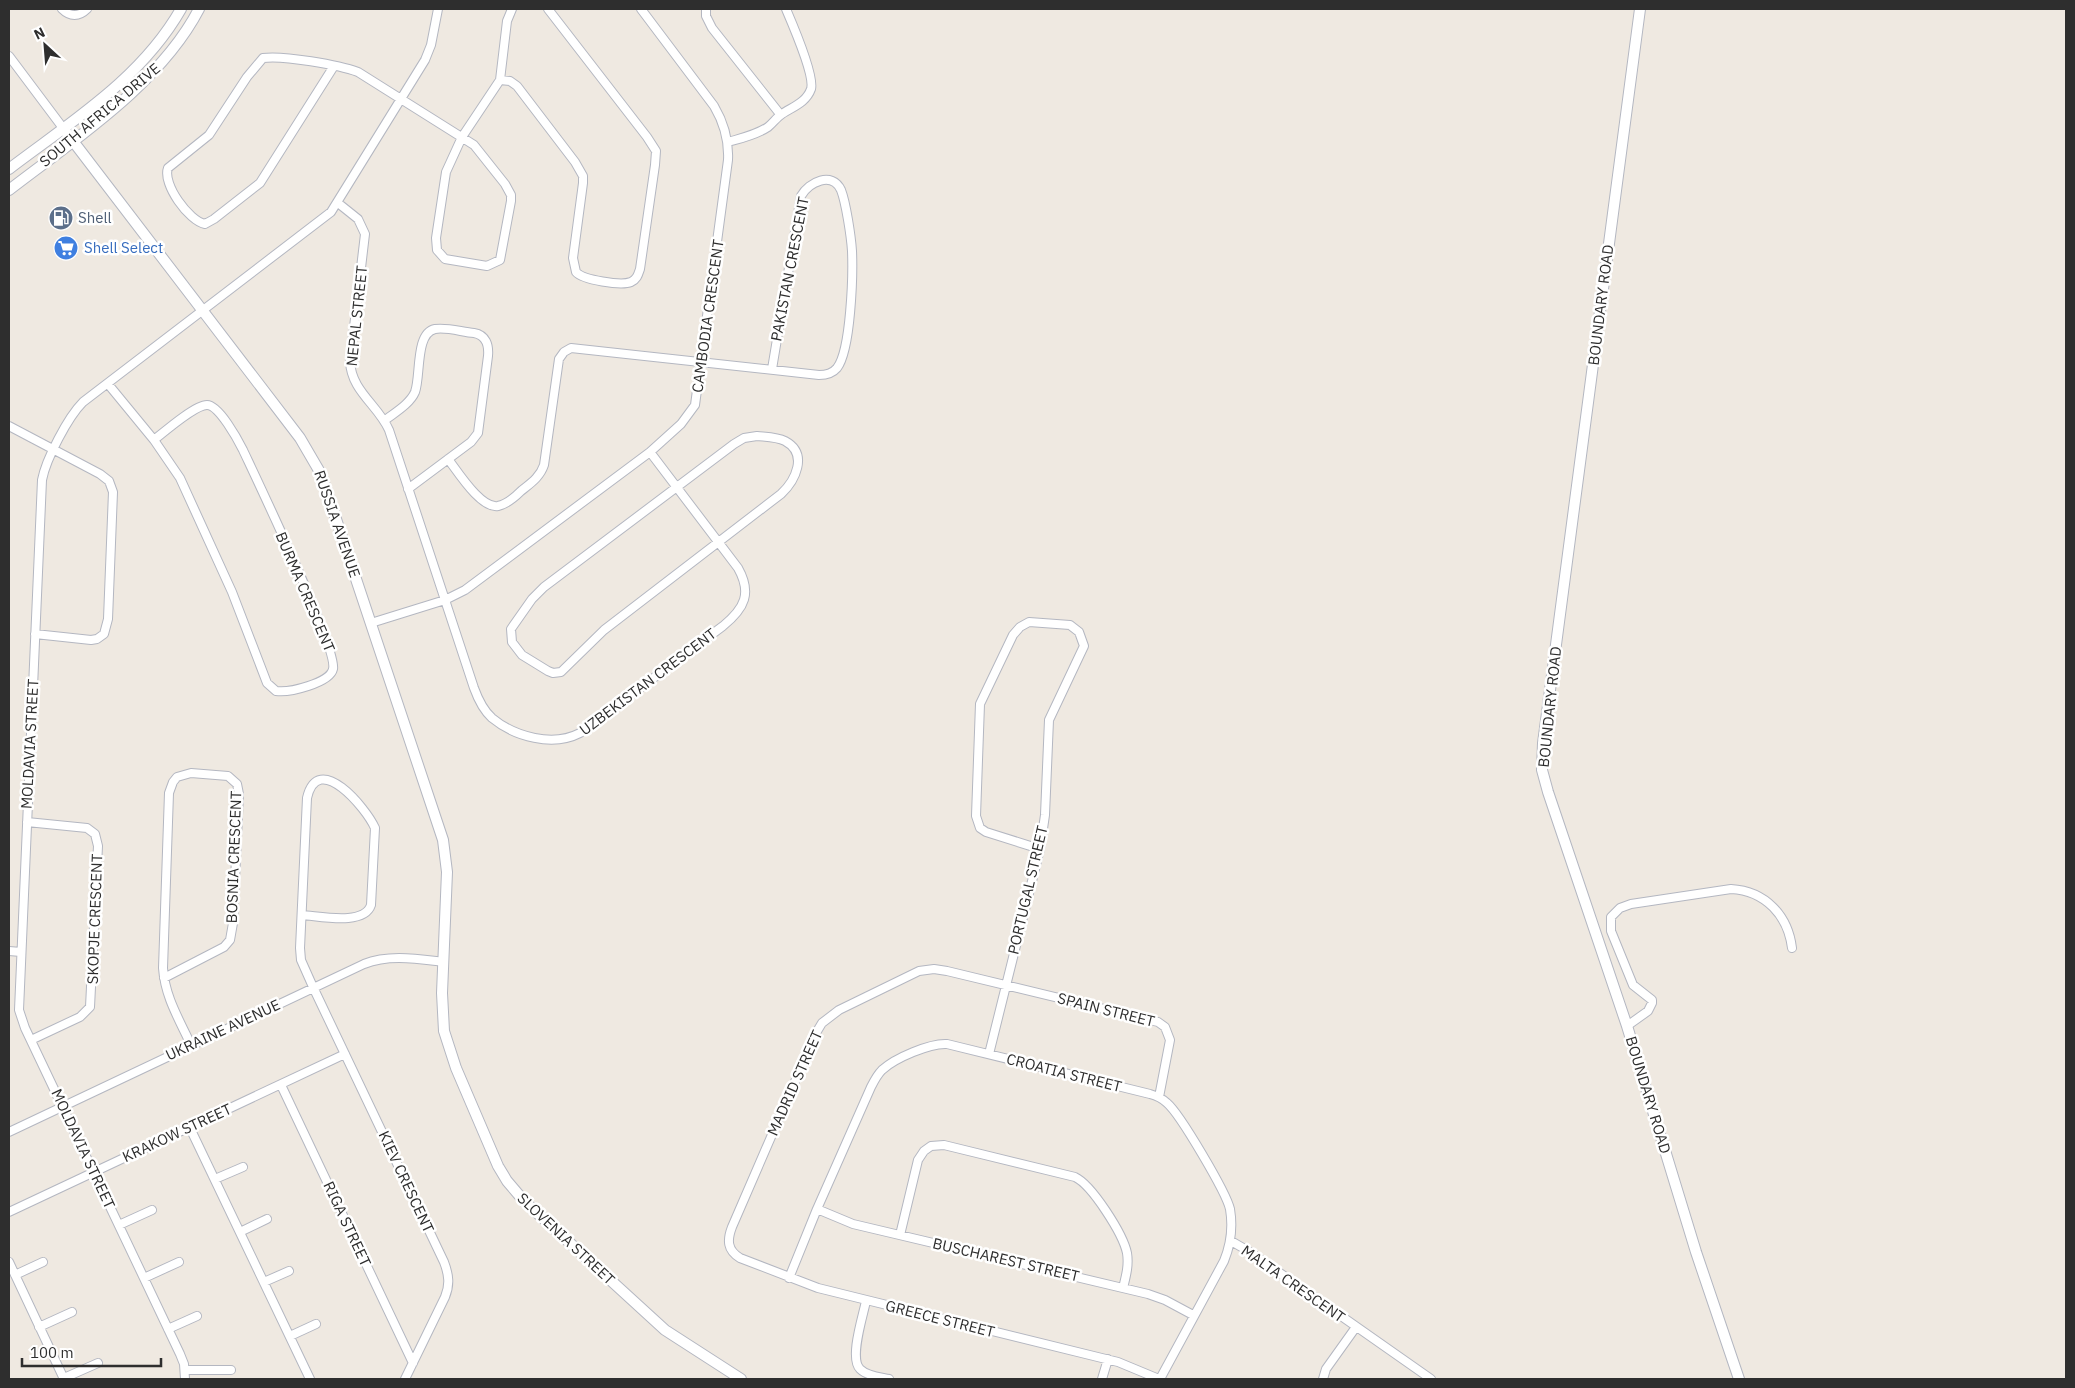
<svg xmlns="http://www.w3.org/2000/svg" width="2075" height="1388" font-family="'IBM Plex Sans',sans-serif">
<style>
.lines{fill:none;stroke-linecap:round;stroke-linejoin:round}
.minor-casing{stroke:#b4b7c1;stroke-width:10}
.tertiary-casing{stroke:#b4b7c1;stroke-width:12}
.minor{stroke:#fff;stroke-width:8}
.tertiary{stroke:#fff;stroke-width:10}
.labels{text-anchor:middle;stroke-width:5;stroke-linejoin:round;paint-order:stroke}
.street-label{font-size:15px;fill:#2e2e2e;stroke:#fff}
.service-label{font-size:15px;fill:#4e5e75;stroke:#fff;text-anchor:start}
.shop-label{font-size:15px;fill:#366cbe;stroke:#fff;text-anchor:start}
</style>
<rect width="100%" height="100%" fill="#efe9e1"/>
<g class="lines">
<defs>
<path id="minor" d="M62,9C70,17 79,17 87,9
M706,9V16L712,28L780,114
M9,56L63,128
M334,66L260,183L214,219L205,224C189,221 162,184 168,168L209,135L247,77L263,58C283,55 339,65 358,72L474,145L505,184L511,195V201L500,260L487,266L445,259L437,250L436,238L446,172L462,137L500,80L507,21L512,9
M500,80L510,81L517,86L575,162L583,176V183L573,258L576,272C583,280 621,286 631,282C637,279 638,275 640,269L655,165L656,151L647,137L548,9
M728,142C742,138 756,135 768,127C773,123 777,117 782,114C792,107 806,103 811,89C815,76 792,23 786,9
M338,203L358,219L365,234L350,361C351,391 378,405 389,430L474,688C478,699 483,710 492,718C515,737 553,747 580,733L723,626C745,608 752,593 738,568L650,452
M108,384L154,440L180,478L232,592L267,683L276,691C289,693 330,683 333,669C338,649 257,480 243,450C238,440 219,405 207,405C195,405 164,432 154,440
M384,421C394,413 410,404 415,392C421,376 415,333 435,329C447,327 462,332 474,333C486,335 489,345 488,356L478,433L471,442L408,489
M9,426L100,474L109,481L113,492L108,619L104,634L97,639L91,640L35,634
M757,436C766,437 777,437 785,441C809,454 795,481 781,494L604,630L561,672L553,673L548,671L522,655L512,642L511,629L532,599L544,587L734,444L744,438Z
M448,459C458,472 481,509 498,506C507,504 515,497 521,491C531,483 540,477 544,465L559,359L564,352L571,348L819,375C826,375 832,374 837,368C851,350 853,275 852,251C851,236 846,203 841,190C832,171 809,182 801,196L772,369
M371,623L445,600L465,590L650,452L681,424L695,405L728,160C729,141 724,123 714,106L641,9
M27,822L87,828L95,834L98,846L90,1007L80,1017L31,1040
M302,915C320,916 364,926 371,905L375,828C366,808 318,750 307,798L300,948L301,960L313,987L444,1262C449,1275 450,1285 445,1297L405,1379
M9,951L21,952
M164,978L224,947L230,940L233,923L239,794L237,784L228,776L191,773L177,777L173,782L169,793L163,968C165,997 179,1019 191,1045
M1627,1026L1648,1011L1652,1003V1000L1633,985L1611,931V917L1620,908L1631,904L1731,889C1766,891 1788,916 1792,948
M989,1054L1040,849L1045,815L1049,720L1084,646L1079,632L1070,625L1029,622L1020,627L1013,635L980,704L976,816L980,828L986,832L1040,849
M281,1085L413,1363
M190,1128L310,1379
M9,1132L364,964C389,954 418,959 444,962
M215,1179L243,1167
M817,1209L853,1224L1148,1294L1165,1300L1193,1315
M9,1212L345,1054
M119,1225L152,1210
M240,1232L267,1219
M900,1235L918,1160L924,1151L931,1146L944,1145L1075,1177C1092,1185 1123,1234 1127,1253C1129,1265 1126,1276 1123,1288
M1231,1241L1250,1252L1431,1379
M9,1262L64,1379
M15,1275L43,1262
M144,1278L179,1262
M789,1278L817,1209L871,1087C874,1081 877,1075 882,1070C895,1058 930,1043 947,1044L1150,1094C1157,1096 1162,1098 1167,1103C1180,1114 1226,1192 1230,1209C1233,1227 1231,1244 1224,1261L1160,1379
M264,1282L289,1271
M866,1301C863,1316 849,1358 860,1369C867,1376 880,1377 889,1379
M39,1327L72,1312
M168,1329L197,1316
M290,1336L316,1324
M185,1370H231
M64,1378L98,1363
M185,1379L184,1364L180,1354L25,1028L19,1010L42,480C46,459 68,417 83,402L331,212L425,60L431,45L438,9
M1102,1379L1108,1359
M1159,1379L1118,1362L818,1288L740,1258C727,1250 727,1240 732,1227L816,1033L822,1023L839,1010L919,971L934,969L947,971L1158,1022L1165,1027L1170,1040L1159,1097
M1323,1379L1326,1369L1356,1327"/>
<path id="tertiary" d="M1640,9L1543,743L1542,770L1548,792L1627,1026L1696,1252L1739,1379
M63,128L300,438L321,474L443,840L447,872L442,993L444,1031L456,1068L498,1166L507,1181L524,1201L665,1330L741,1379
M9,169C72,121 141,79 181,9
M9,190C75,139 160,84 199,9"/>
</defs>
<use href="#minor" class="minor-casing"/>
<use href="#tertiary" class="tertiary-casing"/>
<use href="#minor" class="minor"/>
<use href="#tertiary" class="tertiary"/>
</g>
<defs>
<symbol id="fuel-disc" viewBox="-11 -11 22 22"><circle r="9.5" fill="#5c6f8a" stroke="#fff"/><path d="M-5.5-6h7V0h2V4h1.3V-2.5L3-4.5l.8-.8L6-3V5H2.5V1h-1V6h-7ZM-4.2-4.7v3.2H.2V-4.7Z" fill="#fff"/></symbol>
<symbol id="supermarket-disc" viewBox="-11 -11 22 22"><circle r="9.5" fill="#3f7fe0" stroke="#fff"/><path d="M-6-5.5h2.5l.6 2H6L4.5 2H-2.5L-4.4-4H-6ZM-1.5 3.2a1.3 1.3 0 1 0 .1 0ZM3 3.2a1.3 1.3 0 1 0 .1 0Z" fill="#fff"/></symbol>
</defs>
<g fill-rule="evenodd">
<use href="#fuel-disc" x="47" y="204" width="28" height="28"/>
<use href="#supermarket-disc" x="52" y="234" width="28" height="28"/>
</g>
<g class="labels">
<g class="street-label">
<text transform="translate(100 115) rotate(-40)" y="5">SOUTH AFRICA DRIVE</text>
<text transform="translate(790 269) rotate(-79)" y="5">PAKISTAN CRESCENT</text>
<text transform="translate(1601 305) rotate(-83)" y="5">BOUNDARY ROAD</text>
<text transform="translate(357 316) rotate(-84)" y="5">NEPAL STREET</text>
<text transform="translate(708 316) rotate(-82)" y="5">CAMBODIA CRESCENT</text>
<text transform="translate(337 524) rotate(71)" y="5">RUSSIA AVENUE</text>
<text transform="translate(305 592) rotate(67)" y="5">BURMA CRESCENT</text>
<text transform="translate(648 682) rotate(-37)" y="5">UZBEKISTAN CRESCENT</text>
<text transform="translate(1550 707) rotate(-84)" y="5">BOUNDARY ROAD</text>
<text transform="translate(30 744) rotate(-87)" y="5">MOLDAVIA STREET</text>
<text transform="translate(234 857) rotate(-88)" y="5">BOSNIA CRESCENT</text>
<text transform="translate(1028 890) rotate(-77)" y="5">PORTUGAL STREET</text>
<text transform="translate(95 919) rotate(-88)" y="5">SKOPJE CRESCENT</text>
<text transform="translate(1106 1010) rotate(14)" y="5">SPAIN STREET</text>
<text transform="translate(223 1030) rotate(-25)" y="5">UKRAINE AVENUE</text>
<text transform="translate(1064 1073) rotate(14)" y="5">CROATIA STREET</text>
<text transform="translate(795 1083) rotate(-66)" y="5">MADRID STREET</text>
<text transform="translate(1648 1095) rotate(73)" y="5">BOUNDARY ROAD</text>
<text transform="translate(177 1133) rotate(-25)" y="5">KRAKOW STREET</text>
<text transform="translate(83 1149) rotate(65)" y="5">MOLDAVIA STREET</text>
<text transform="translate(406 1182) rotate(65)" y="5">KIEV CRESCENT</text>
<text transform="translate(347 1224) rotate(65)" y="5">RIGA STREET</text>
<text transform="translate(566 1239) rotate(43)" y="5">SLOVENIA STREET</text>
<text transform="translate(1006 1260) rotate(13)" y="5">BUSCHAREST STREET</text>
<text transform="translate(1293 1284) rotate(35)" y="5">MALTA CRESCENT</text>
<text transform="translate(940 1319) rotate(14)" y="5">GREECE STREET</text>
</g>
<g class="service-label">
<text x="78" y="223">Shell</text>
</g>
<g class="shop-label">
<text x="84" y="253">Shell Select</text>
</g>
</g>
<rect width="2075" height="1388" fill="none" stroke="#2e2e2e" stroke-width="20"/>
<g transform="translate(45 45) rotate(334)" stroke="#ffffff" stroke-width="4" paint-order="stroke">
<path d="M0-4L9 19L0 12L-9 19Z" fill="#2e2e2e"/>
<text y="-8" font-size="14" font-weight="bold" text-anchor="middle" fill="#2e2e2e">N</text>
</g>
<path d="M22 1358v8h139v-8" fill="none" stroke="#2e2e2e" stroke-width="2.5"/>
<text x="30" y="1358" font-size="15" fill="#2e2e2e" stroke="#ffffff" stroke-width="4" paint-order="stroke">100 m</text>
</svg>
